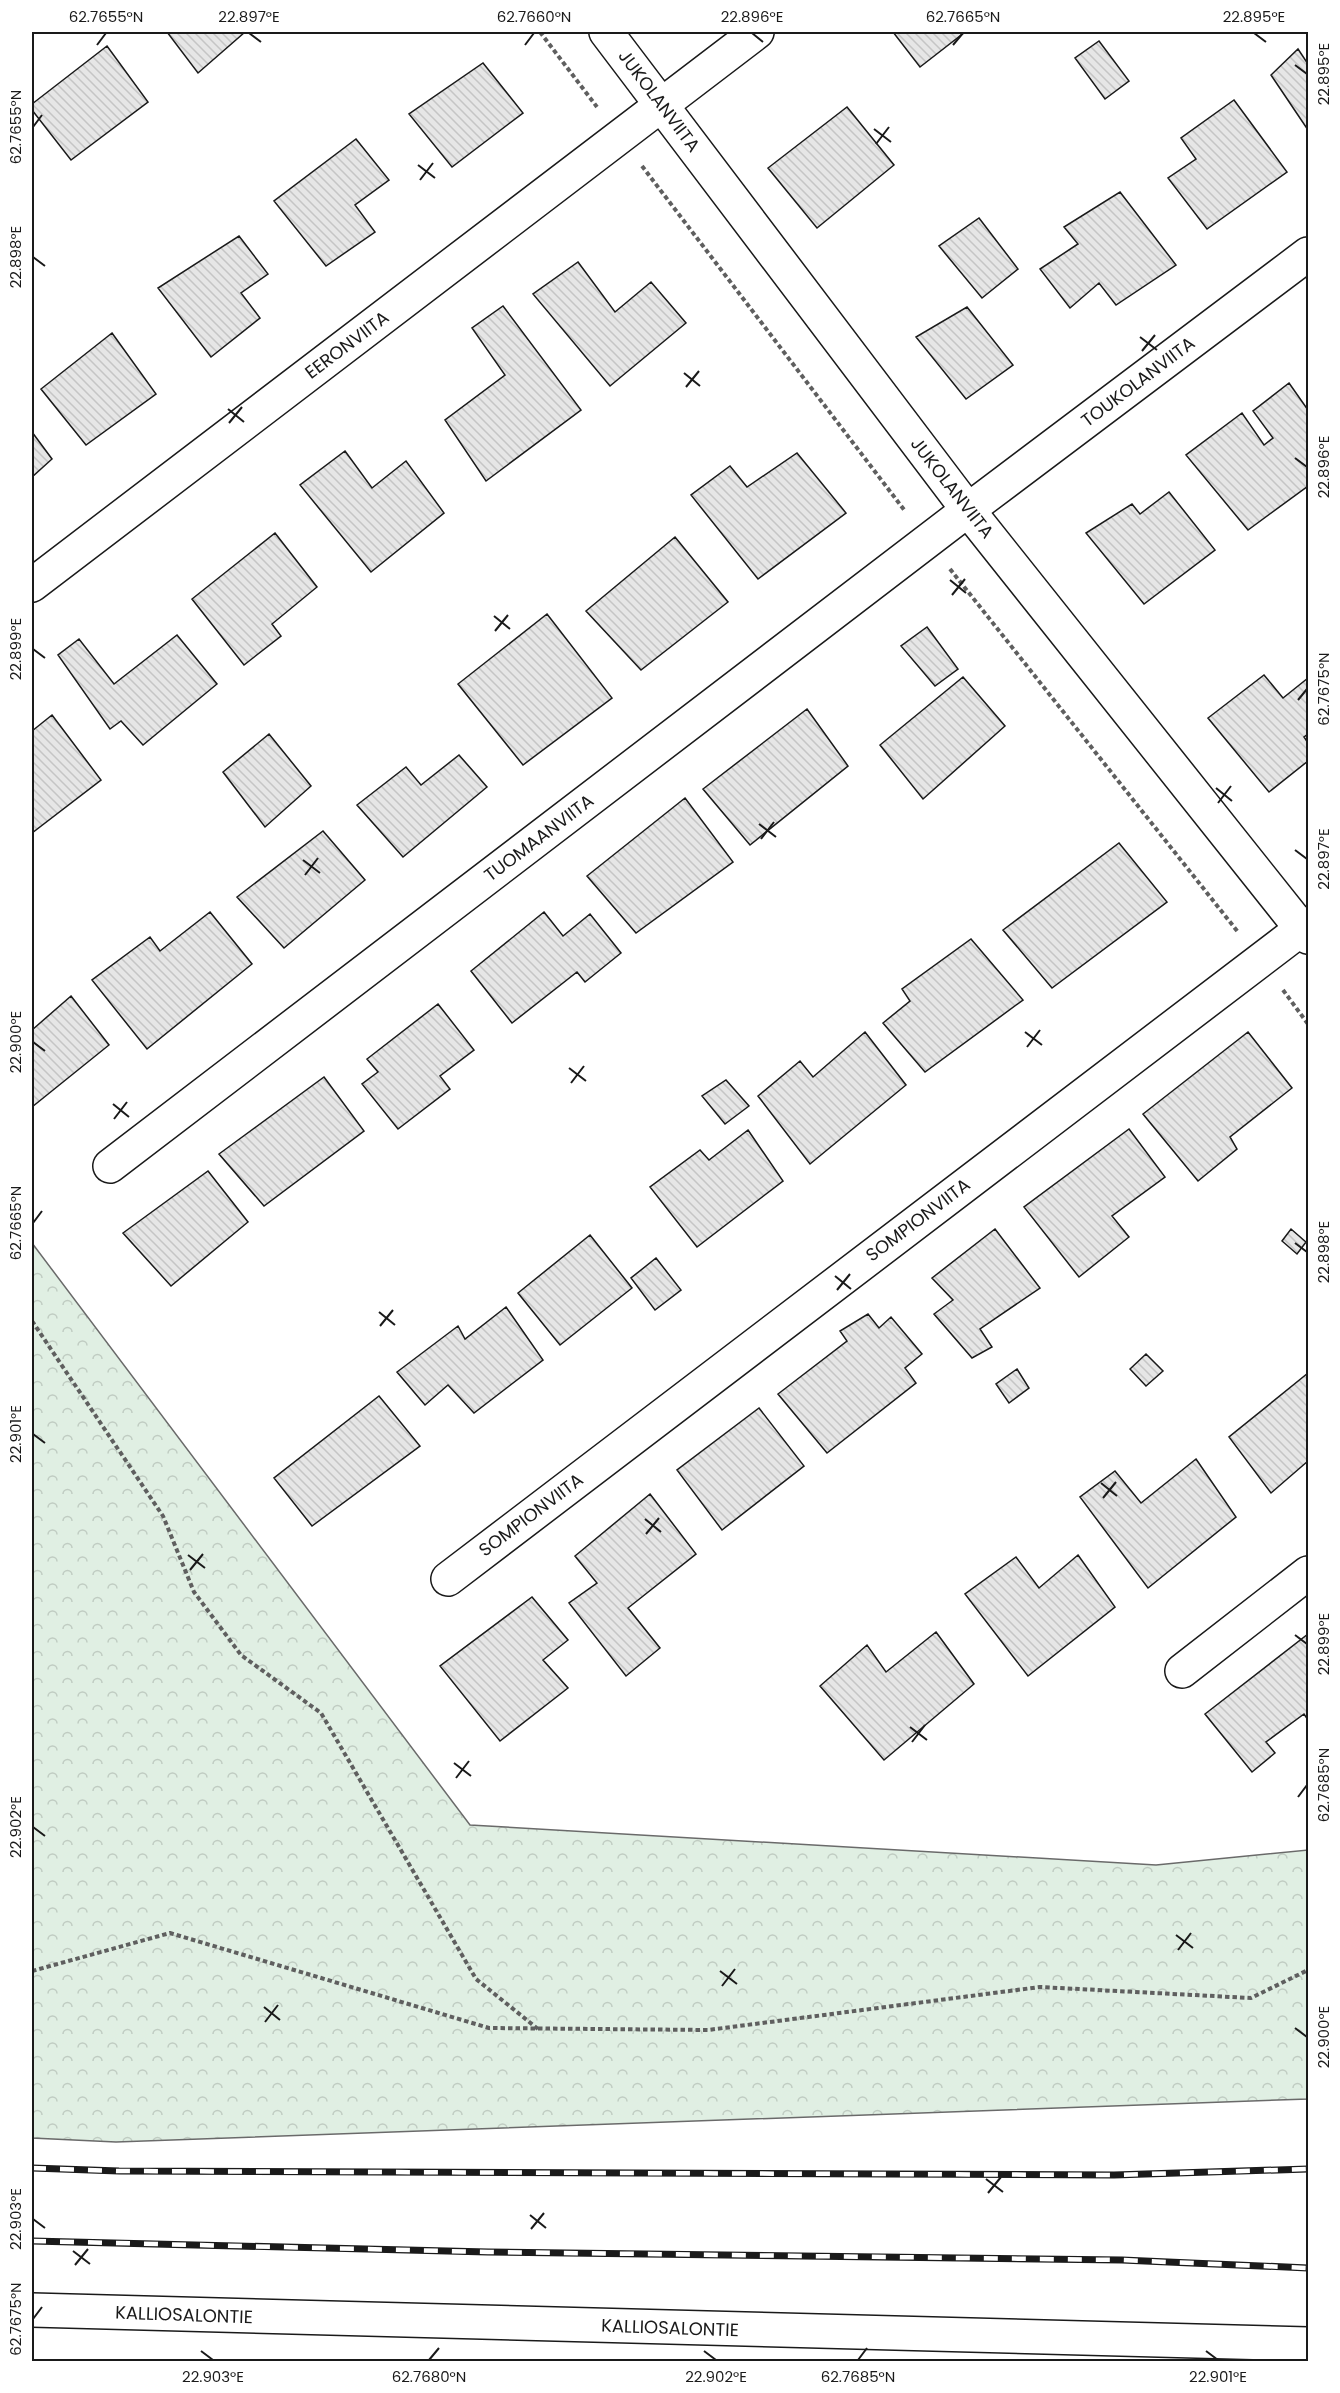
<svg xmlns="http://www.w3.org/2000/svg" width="1340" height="2393" font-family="Poppins,sans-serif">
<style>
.forest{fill:url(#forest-crowns);stroke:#6a6a6a;stroke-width:1.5}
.building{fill:url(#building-back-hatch);stroke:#1a1a1a;stroke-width:1.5}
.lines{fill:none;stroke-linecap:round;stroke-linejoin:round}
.street-casing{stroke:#1a1a1a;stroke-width:36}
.path{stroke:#5f5f5f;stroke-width:4;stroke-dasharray:4.5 3;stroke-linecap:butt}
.street{stroke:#fff;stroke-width:33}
.rail-casing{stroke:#1a1a1a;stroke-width:7}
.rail{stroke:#fff;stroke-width:4.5;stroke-dasharray:14;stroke-linecap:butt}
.ticks{fill:none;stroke:#1a1a1a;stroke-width:2}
.labels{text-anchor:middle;stroke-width:4.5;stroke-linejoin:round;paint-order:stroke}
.street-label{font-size:18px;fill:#1a1a1a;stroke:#fff}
.neatline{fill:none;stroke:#1a1a1a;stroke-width:2}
.ticks-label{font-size:15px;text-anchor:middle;fill:#1a1a1a}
</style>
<defs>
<pattern id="forest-crowns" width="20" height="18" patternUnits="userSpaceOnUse" patternTransform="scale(1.5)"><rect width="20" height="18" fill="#e0efe3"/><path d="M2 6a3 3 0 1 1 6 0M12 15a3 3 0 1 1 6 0" fill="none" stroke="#c0ccc2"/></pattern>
<pattern id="building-back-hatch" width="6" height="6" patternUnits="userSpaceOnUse" patternTransform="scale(1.5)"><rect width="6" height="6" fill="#e6e6e6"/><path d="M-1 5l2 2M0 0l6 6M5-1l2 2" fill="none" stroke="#c5c5c5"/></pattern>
</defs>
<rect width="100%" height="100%" fill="#fff"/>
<path class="forest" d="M32,1243L470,1825L1156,1865L1308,1850V2099L116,2142L32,2138Z"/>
<path class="building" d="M167,32H245L198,73Z
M893,32H965L920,67Z
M1099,41L1129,81L1105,99L1075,58Z
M107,46L148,102L71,160L32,110V104Z
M1298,49L1308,64V130L1271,75Z
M483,63L523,113L452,167L409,114Z
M1234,100L1287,172L1207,229L1168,178L1196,159L1181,138Z
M847,107L894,165L817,228L768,168Z
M356,139L389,180L355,205L375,232L326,266L274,201Z
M1120,192L1176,265L1116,305L1099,283L1070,308L1040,269L1078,244L1064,227Z
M979,218L1018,269L982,298L939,246Z
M239,236L268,274L241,293L260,318L211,357L158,288Z
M578,262L615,312L651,282L686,323L610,386L533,294Z
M503,306L581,410L486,481L445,420L505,375L472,328Z
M967,307L1013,365L966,399L916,337Z
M112,333L156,394L86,445L41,389Z
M1289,383L1308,410V486L1248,530L1186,455L1242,413L1264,445L1273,438L1253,411Z
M32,432L52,459L32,477Z
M345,451L372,488L406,461L444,513L371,572L300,485Z
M797,453L846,513L758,579L691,495L730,466L747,487Z
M1169,492L1215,550L1144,604L1086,533L1132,504L1140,514Z
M275,533L317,587L272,624L281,636L244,665L192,599Z
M675,537L728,602L641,670L586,611Z
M547,614L612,698L523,765L458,684Z
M927,627L958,669L935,686L901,646Z
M177,635L217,684L143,745L121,721L110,729L58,655L79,639L114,684Z
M1264,675L1283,698L1308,678V734L1304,737L1308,743V761L1269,792L1208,718Z
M963,677L1005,726L923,799L880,745Z
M807,709L848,766L750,845L703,789Z
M52,715L101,780L32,833V731Z
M269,734L311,786L265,827L223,772Z
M459,755L487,787L403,857L357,805L406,767L421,785Z
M685,798L733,862L636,933L587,876Z
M323,831L365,880L284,948L237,897Z
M1119,843L1167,902L1052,988L1003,930Z
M210,912L252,964L147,1049L92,980L150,937L160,951Z
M544,912L563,936L590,914L621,953L585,982L577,972L512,1023L471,971Z
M971,939L1023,1000L925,1072L883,1023L910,1001L902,989Z
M71,996L109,1045L32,1107V1030Z
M438,1004L474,1050L440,1076L450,1089L398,1129L362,1084L378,1072L367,1059Z
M865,1032L906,1085L810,1164L758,1096L800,1061L813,1077Z
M1248,1032L1292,1088L1230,1137L1237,1149L1198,1181L1143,1114Z
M324,1077L364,1131L264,1206L219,1154Z
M726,1080L749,1106L725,1124L702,1096Z
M1129,1129L1165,1177L1112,1216L1129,1237L1079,1277L1024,1207Z
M748,1130L783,1181L697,1247L650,1187L700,1150L709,1160Z
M208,1171L248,1222L171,1286L123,1233Z
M995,1229L1040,1288L980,1329L992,1347L972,1358L934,1314L953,1300L932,1278Z
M1291,1229L1306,1242L1297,1254L1282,1241Z
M590,1235L632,1288L560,1345L518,1293Z
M656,1258L681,1290L655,1310L631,1278Z
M506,1307L543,1360L474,1413L448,1385L425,1405L397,1372L458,1326L465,1339Z
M868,1314L879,1328L891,1317L922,1354L905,1368L916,1383L827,1453L778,1394L847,1341L840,1331Z
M1146,1354L1163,1371L1146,1386L1130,1369Z
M1017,1369L1029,1388L1009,1403L996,1384Z
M1308,1373V1461L1271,1493L1229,1437Z
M379,1396L420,1446L312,1526L274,1478Z
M759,1408L804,1466L722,1530L677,1470Z
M1196,1459L1236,1517L1148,1588L1080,1497L1115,1471L1141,1503Z
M650,1494L696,1554L628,1608L660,1648L626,1676L569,1603L597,1583L575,1556Z
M1078,1555L1115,1607L1028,1676L965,1594L1016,1557L1039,1588Z
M532,1597L568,1640L543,1660L568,1688L500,1741L440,1666Z
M936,1632L974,1684L884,1760L820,1686L867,1645L886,1672Z
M1308,1634V1720L1304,1714L1266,1742L1275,1753L1252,1772L1205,1714Z"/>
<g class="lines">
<defs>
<path id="street" d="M606,32L968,510L1308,937
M32,585L757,32
M110,1166L968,510L1308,254
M448,1579L1308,924
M1182,1671L1308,1573
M32,2310L1308,2344"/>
</defs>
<use href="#street" class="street-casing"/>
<path class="path" d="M540,32L597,107
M642,166L905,511
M950,569L1238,932
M1283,990L1308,1024
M32,1321L163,1516L194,1592L241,1655L321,1713L476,1979L538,2029
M32,1971L170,1933L489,2028L708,2030L1040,1987L1251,1998L1308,1970"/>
<use href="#street" class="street"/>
<defs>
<path id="rail" d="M32,2168L119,2171L1114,2175L1308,2169
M32,2241L488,2252L1122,2260L1308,2268"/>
</defs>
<use href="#rail" class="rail-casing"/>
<use href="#rail" class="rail"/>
</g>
<path class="ticks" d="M249,33L261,42M752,33L763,42M1254,33L1266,42M97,45L106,33M525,45L534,33M953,45L963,33M1295,65L1307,74M33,127L42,115M874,129L891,142M876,144L889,127M418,165L435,178M420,180L433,163M33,257L45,266M1140,337L1157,350M1142,351L1155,335M684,373L700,386M686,387L699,371M228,409L244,422M229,423L242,407M1295,458L1307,467M950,580L966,593M952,595L965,579M494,616L510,629M495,631L508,615M33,649L45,658M1298,700L1307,689M1216,788L1232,801M1218,803L1231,786M759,824L776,837M761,839L774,822M1295,850L1307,859M303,860L320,873M305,875L318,858M1025,1032L1042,1045M33,1042L45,1051M1027,1047L1040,1030M569,1068L586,1081M571,1083L584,1066M113,1104L129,1117M114,1119L127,1102M33,1223L42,1211M1295,1243L1307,1252M835,1276L851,1289M837,1290L850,1274M379,1312L395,1325M380,1326L393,1310M33,1434L45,1443M1101,1483L1117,1496M1103,1498L1116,1482M645,1519L661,1532M646,1534L659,1518M188,1555L205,1568M190,1570L203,1554M1295,1635L1307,1644M910,1727L927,1740M912,1742L925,1725M454,1763L471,1776M456,1778L469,1761M1298,1797L1307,1785M33,1827L45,1836M1176,1935L1193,1948M1178,1950L1191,1933M720,1971L737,1984M722,1986L735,1969M264,2007L280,2020M265,2022L278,2005M1295,2028L1307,2037M986,2179L1003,2192M988,2193L1001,2177M530,2215L546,2228M33,2219L45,2228M531,2229L544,2213M73,2251L90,2264M75,2265L88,2249M33,2319L42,2307M201,2351L213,2360M704,2351L716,2360M1206,2351L1218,2360M429,2360L439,2348M858,2360L867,2348"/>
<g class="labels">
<g class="street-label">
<text transform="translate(659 101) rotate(53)" y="6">JUKOLANVIITA</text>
<text transform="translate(347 345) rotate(-37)" y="6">EERONVIITA</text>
<text transform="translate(1138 382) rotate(-37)" y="6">TOUKOLANVIITA</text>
<text transform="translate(952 488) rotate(52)" y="6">JUKOLANVIITA</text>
<text transform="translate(539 838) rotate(-37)" y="6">TUOMAANVIITA</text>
<text transform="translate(918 1220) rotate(-37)" y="6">SOMPIONVIITA</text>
<text transform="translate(531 1515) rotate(-37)" y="6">SOMPIONVIITA</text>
<text transform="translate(184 2315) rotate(2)" y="6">KALLIOSALONTIE</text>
<text transform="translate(670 2328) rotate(2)" y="6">KALLIOSALONTIE</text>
</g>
</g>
<rect width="1340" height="2393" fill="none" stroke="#ffffff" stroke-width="66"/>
<rect x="33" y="33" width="1274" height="2327" class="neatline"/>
<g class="ticks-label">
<text x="106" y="22">62.7655°N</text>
<text x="249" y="22">22.897°E</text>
<text x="534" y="22">62.7660°N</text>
<text x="752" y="22">22.896°E</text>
<text x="963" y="22">62.7665°N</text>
<text x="1254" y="22">22.895°E</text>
<text transform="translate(1324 74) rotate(-90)" y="5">22.895°E</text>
<text transform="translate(16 127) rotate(-90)" y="5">62.7655°N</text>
<text transform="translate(16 257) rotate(-90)" y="5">22.898°E</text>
<text transform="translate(1324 467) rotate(-90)" y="5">22.896°E</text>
<text transform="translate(16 649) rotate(-90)" y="5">22.899°E</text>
<text transform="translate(1324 689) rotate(-90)" y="5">62.7675°N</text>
<text transform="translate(1324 859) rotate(-90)" y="5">22.897°E</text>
<text transform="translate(16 1042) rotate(-90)" y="5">22.900°E</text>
<text transform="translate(16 1223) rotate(-90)" y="5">62.7665°N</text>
<text transform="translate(1324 1252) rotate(-90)" y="5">22.898°E</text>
<text transform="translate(16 1434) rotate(-90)" y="5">22.901°E</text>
<text transform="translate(1324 1644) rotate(-90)" y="5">22.899°E</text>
<text transform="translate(1324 1785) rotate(-90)" y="5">62.7685°N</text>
<text transform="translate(16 1827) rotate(-90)" y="5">22.902°E</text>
<text transform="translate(1324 2037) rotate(-90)" y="5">22.900°E</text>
<text transform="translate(16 2219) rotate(-90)" y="5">22.903°E</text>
<text transform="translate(16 2319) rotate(-90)" y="5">62.7675°N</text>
<text x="213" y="2382">22.903°E</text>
<text x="429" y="2382">62.7680°N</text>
<text x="716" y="2382">22.902°E</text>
<text x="858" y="2382">62.7685°N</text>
<text x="1218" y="2382">22.901°E</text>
</g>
</svg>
